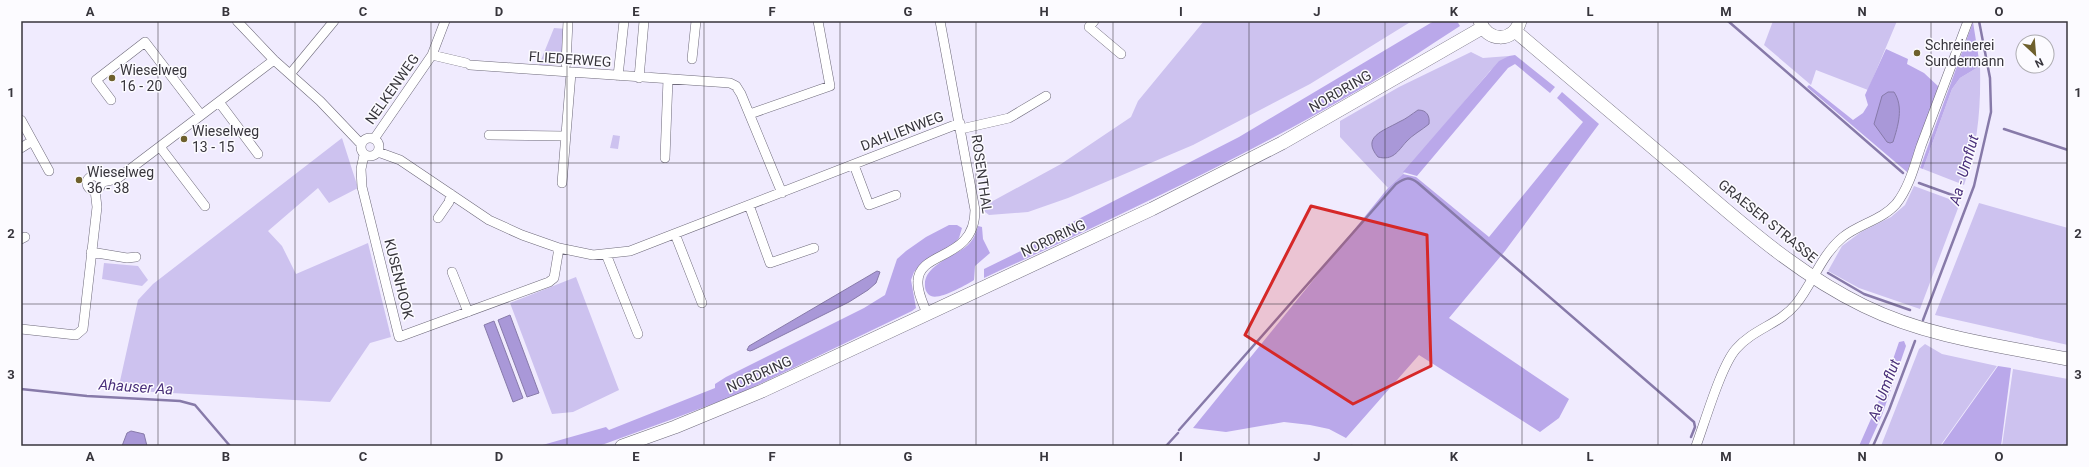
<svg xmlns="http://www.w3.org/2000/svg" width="2089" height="467" font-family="Roboto,sans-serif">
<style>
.green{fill:#cdc2ef}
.forest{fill:#baa8ea}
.water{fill:#a998d8;stroke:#877aa9}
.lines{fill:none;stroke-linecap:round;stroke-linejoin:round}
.stream{stroke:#877aa9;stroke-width:2.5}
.street-casing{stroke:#6e6a7a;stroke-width:10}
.secondary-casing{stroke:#6e6a7a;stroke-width:14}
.street{stroke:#fff;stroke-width:9}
.secondary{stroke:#fff;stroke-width:13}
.marked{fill:#d62828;fill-opacity:0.2;stroke:#d62828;stroke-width:3;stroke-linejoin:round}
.grid{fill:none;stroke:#37353c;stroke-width:1;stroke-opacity:0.55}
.poi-dot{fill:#6e602d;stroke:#fcfbff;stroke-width:1.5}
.labels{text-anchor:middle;stroke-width:3;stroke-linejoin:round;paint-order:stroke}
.poi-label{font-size:14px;fill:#37353c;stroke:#fcfbff;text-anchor:start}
.street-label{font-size:14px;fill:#37353c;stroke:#fcfbff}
.water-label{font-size:15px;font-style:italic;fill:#492f7a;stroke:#fcfbff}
.neatline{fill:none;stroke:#37353c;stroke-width:1.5}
.grid-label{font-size:13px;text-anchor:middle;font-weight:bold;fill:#37353c}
</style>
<rect width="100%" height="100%" fill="#f0ebfe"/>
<path class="green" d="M1204,21H1412L1310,84L1193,145L1068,198L1028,212L989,215L980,208L1061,164L1131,117L1138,101Z
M1773,21H1897L1868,90L1816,70L1811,85L1764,45Z
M554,28L567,29L566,64L539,65Z
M1471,52L1483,58L1509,56L1490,71L1403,174L1388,188L1340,137V121L1399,87Z
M1980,66C1981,108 1978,145 1964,185L1923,169L1952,89L1960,78Z
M613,135L620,136L618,149L610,148Z
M342,138L358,188L329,203L318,188L268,231L282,246L296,274L368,243L391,337L370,343L330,402L118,390L138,300L153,284Z
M1914,186L1960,203L1920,309L1859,288L1828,271L1842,246L1861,232L1891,217L1905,205Z
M1979,203L2068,228V345L1935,315Z
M104,263L138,266L148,280L142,286L102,279Z
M576,277L619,390L573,412L552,414L510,303Z
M1925,344L1942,354L1997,366L1940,446H1881L1919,349Z
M2013,369L2068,379V446H2002Z"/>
<path class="forest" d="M1434,21H1457L1460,26C1424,49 1388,74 1350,95C1232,163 1108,221 984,278V269L1033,245L1061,228L1239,137Z
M1973,22L1980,66L1960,78L1952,89L1923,169L1920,168Z
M1886,49L1908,59L1907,64L1924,73L1939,87L1907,172L1807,87L1809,85L1853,120L1863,113L1868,105L1865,95Z
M1515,55L1555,87L1550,93L1515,64L1508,68L1417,176L1403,172L1499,61L1509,56Z
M1562,92L1599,124L1505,251L1449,318L1569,399L1559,418L1540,432L1419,355L1346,438L1329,429L1310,425L1284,422L1226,432L1193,428L1388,188L1403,174L1416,177L1489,237L1583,122L1557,98Z
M949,225H957L962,228L959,238L953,245L927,259L914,272L911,280L916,308L912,311L739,394L670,420L599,446H539L606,427L609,430L715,388V384L726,377L864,308L885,295L897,259L906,251L926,237Z
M978,226L982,227L983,239L990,253L975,266L974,280C966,285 940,300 931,296C927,294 925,290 925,286C923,265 956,256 968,245C974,239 976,233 978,226Z
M1904,341L1906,346L1882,415L1868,446H1859L1878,403L1899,342Z
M1998,366L2011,368L2001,446H1941Z"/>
<path class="water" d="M1888,92H1894C1904,107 1898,126 1893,142L1890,143L1887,142L1874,124L1882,96Z
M1418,110C1427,110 1430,116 1429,124C1422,130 1412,135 1406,142C1398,151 1393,161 1378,157C1361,137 1383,131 1399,122C1406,119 1412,114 1418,110Z
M877,271L880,272L876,283L868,290L849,302L753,350L750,351L747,350L749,346Z
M510,315L539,393L527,397L498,320Z
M494,321L523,398L513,402L484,325Z
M131,431L144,434L147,446H122L127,433Z"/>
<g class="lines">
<path class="stream" d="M1728,21L1903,173
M2004,129L2068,150
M1919,183L1955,196
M1828,273L1864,294L1910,310
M1923,320L1974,186L1991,112L1990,78L1979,21
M21,389L87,396L180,401L195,405L230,446
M1179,430L1396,184C1405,178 1409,176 1418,183L1694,422L1695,427L1691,437
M1166,446L1178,433
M1351,446H1352
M1873,446L1889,410L1915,341"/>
<defs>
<path id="street" d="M237,21L274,60L320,101L361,144
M1094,21L1089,27L1121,54
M432,55L466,63
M692,59L696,21
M566,64L568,21
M470,65L730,83L736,86L741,94L782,193
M291,73L334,21
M618,76L624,21
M639,78L644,21
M111,100L96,80L145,42L201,115
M219,102L258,154
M750,114L830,86L818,21
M21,120L49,171
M961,129L1009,118L1046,96
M489,135L565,136
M361 147a9 9 0 1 1 18 0a9 9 0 1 1-18 0Z
M374,139L432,55L445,21
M160,147L205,206
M21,148L32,141
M378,152L400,160L489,220L522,235L559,248L593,255L630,251L960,123
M364,155L361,169L362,187L399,337L549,282L554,278L559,248
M665,158L668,79
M854,165L869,205L896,195
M87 183a7 7 0 1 1 14 0a7 7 0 1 1-14 0Z
M102,182L117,179L274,60
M562,183L571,73
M749,205L770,263L814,248
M438,218L449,202L451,194
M675,234L702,303
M21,239L25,237
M91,252L127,258L136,257
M606,254L638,334
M452,272L468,312
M927,313C923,303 917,292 918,281C919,250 975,261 975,210L940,21
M21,329L76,335L83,329L97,207L95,190
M1696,446C1705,422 1721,366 1736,349C1753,329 1780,324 1796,304C1813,283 1821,255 1843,237C1859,224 1882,220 1896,204C1909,188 1915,164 1921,146C1937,104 1952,63 1968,21"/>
<path id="secondary" d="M1480,21C1486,42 1514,43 1520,21
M1515,31C1571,79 1628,126 1684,174C1741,223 1796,273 1864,306C1927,337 2000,346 2068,359
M622,446L675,427L762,391L1152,209L1282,143L1482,28"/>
</defs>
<use href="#street" class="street-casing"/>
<use href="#secondary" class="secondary-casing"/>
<use href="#street" class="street"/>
<use href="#secondary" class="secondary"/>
</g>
<path class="marked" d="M1311,206L1427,235L1431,366L1353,404L1245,335Z"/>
<path class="grid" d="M158,21V446M295,21V446M431,21V446M567,21V446M704,21V446M840,21V446M976,21V446M1113,21V446M1249,21V446M1385,21V446M1522,21V446M1658,21V446M1794,21V446M1931,21V446M21,163H2068M21,304H2068"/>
<g class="poi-dot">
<circle cx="1917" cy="53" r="4"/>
<circle cx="112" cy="78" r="4"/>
<circle cx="184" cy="139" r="4"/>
<circle cx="79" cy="180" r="4"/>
</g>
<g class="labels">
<g class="poi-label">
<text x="1925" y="50">Schreinerei<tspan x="1925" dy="16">Sundermann</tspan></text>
<text x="120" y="75">Wieselweg<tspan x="120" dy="16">16 - 20</tspan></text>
<text x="192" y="136">Wieselweg<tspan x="192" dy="16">13 - 15</tspan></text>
<text x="87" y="177">Wieselweg<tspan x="87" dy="16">36 - 38</tspan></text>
</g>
<g class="street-label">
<text transform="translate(570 59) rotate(4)" y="5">FLIEDERWEG</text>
<text transform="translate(392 89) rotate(-55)" y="5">NELKENWEG</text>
<text transform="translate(1340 91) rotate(-30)" y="5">NORDRING</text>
<text transform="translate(902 131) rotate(-21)" y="5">DAHLIENWEG</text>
<text transform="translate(982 174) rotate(82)" y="5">ROSENTHAL</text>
<text transform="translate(1768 221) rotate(39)" y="5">GRAESER STRASSE</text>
<text transform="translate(1053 238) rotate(-25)" y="5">NORDRING</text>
<text transform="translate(399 279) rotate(76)" y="5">KUSENHOOK</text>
<text transform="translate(759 374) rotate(-24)" y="5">NORDRING</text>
</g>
<g class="water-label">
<text transform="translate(1964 170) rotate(-74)" y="5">Aa - Umflut</text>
<text transform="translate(136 387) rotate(4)" y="5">Ahauser Aa</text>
<text transform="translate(1884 390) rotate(-69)" y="5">Aa Umflut</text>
</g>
</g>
<rect width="2089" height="467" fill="none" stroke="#fcfbff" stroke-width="44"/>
<g transform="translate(2035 54) rotate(154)"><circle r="19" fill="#fcfbff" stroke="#adacb1"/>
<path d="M0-3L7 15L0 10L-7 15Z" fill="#6e602d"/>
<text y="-6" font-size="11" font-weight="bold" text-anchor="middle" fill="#37353c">N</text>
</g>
<rect x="22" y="22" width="2045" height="423" class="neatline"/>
<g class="grid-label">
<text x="90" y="16">A</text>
<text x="226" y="16">B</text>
<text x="363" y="16">C</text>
<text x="499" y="16">D</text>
<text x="636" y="16">E</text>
<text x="772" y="16">F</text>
<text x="908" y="16">G</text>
<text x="1044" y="16">H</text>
<text x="1181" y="16">I</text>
<text x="1317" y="16">J</text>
<text x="1454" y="16">K</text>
<text x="1590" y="16">L</text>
<text x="1726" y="16">M</text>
<text x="1862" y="16">N</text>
<text x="1999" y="16">O</text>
<text x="11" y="97">1</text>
<text x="2078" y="97">1</text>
<text x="11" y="238">2</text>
<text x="2078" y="238">2</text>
<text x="11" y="379">3</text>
<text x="2078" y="379">3</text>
<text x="90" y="461">A</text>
<text x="226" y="461">B</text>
<text x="363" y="461">C</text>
<text x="499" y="461">D</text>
<text x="636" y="461">E</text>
<text x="772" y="461">F</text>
<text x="908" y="461">G</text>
<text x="1044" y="461">H</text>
<text x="1181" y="461">I</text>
<text x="1317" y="461">J</text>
<text x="1454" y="461">K</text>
<text x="1590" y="461">L</text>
<text x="1726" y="461">M</text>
<text x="1862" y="461">N</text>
<text x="1999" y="461">O</text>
</g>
</svg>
